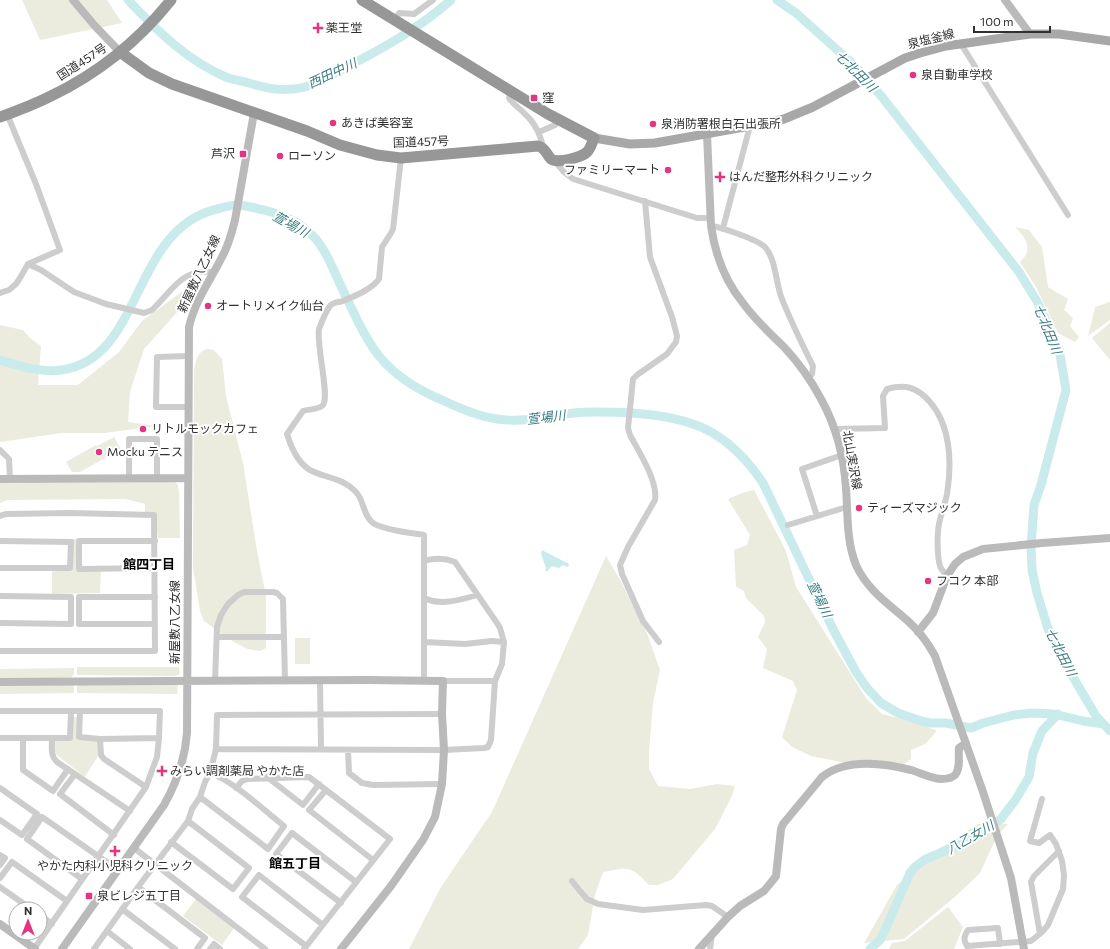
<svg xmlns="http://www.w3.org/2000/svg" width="1110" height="949" font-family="Commissioner,'Noto Sans JP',sans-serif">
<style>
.green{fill:#ebecde}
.water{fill:#caebec}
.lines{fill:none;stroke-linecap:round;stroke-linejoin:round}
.river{stroke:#caebec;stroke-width:9}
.street{stroke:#cdcdcd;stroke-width:6}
.secondary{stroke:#bababa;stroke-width:8}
.primary{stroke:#a8a8a8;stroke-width:9}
.highway{stroke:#979797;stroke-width:11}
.poi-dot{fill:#e33581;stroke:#fff;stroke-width:1.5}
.labels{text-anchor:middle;stroke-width:4;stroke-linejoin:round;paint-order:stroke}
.poi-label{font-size:12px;fill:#303030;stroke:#fff;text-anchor:start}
.street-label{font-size:12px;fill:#303030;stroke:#fff}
.water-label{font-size:13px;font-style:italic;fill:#377c7e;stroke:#fff}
.neighbourhood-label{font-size:13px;font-weight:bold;fill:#000;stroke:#fff}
</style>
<rect width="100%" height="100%" fill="#fff"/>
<path class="green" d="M22,0H107L122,23L40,40Z
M1015,227L1029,230L1042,247L1048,287L1068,299L1064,310L1073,318L1070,326L1079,337L1075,342L1058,333L1036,287L1020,262C1034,249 1026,238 1015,227Z
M191,285L189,299L144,349L130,392L128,422L157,426L105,433H61L0,442V325L23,330L30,338L41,346L38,385H78L119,352L142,321Z
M1110,302V320L1088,336L1095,307Z
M1110,323V360L1092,338Z
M207,349L214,350L222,359L226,396L243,463L257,551L266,596V648L260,651L247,649L227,638L204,621L200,611L193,568L194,370C196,361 197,352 207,349Z
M114,437L121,449L80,472H72L66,462L96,445L97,446Z
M0,480L174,481L178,485L179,492L180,538H158L155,512H145V504L125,499L7,500L0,503Z
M754,490L786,551L796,587L866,698L882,714L915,722L937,731L925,744L911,750V759L903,765L876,760L841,762L811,756L792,747L782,737L797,690L793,681L763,668L767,649L758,637L765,622L764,616L746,598L744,591L736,587L734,550L747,545L750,535L728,499L742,493Z
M72,539H77L76,571L101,570L100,593L52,594V571H72Z
M606,556L620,580L647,633L660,670L653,703L649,751V769L658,786L690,789L717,784L735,786L732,796L715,829L673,879L658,885H649C630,865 629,867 603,872L595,895L588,935L578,949H409L441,887L492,812Z
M295,638H310V664H295Z
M77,667H179L180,674L175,676L77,675Z
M74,668V674L71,678H0V669Z
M0,684H72L74,687V693L0,694Z
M80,684H178L177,694L77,693V686Z
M73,717H77V740L99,741L98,756L85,777L58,756L54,751V741H72Z
M978,824H1008L997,836L980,873L956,896L904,939L864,943L897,885L939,849Z
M196,899L234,928L222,945L183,916Z
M948,907L963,927L954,949H889L892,943L905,941Z"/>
<path class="water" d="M542,550L569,564L568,567L563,565L559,568L552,566L547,571H545L546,568L541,554Z"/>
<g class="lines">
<path class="river" d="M128,0C157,31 189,62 228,78C235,80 242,81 249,83C268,89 285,92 305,87C324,81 342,69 360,60C394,42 421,26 451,0
M777,0L796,13L854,65L882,97L1019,272L1038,303L1059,349L1066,390L1041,485L1034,505L1031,546L1032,570L1037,593L1050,635L1060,655L1096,716L1110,731
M0,360C19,366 41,373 62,370C141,358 131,240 207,212C216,209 226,206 236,205C246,205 254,208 264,210C280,214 299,221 311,234C325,247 332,267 340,284C351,307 364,337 379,356C396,377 418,390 442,400C459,408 479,417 497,419C526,423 546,416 574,413C593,411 613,412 632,413C693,417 728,431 763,483L834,631L856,672L867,688L881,703L898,713L921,721L931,723H946L971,728L983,723L1014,715L1032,713L1054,714L1083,721L1103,724
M870,949L880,940L885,930L910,873L915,867L924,860L968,841L1001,819L1016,799L1029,777L1033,753L1042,731L1058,714"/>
<path class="street" d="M395,20L399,13L414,14L433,0
M961,44L1068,215
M511,91L509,98C513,105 520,108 525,114C536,124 540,135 544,149
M539,132L555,125
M401,158L393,229L391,233L382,247L379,279C372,289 355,296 343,301C340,302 334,302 331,305C327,308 321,324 319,329C316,345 330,396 323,405C319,410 308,409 303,411L287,434C291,447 299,465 312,471C329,479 341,477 356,492C364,500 363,516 373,523C383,530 411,533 424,535V680
M554,160L564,172L573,179L697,218H711
M645,201L650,257L672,317L677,336L676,342L667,354L637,375L633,379L628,428L630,435C639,452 658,481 655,500L628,547L620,565L622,574L643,621L659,642
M711,226C721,227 758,240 765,247C776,259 776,285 782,299C791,322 802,344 813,366L812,374L808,377
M723,228L750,126
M28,264L41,270L74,292L106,304L144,313L152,310L155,307C174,288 182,269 213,272
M0,293L9,290L16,284L20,278L28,264L60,250L36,184L7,114
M188,356L157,357L156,407H188
M835,429L885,428L883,396L887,389C905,384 917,387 930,402C951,426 952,464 947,494C945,504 941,514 939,524C937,534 937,556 940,566C941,570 945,573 947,576
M0,450L9,459L10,479
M129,478V439H157V478
M0,516L6,514L71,513L154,515L155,651H0
M817,516L802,469L842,455
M788,525L847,507
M0,541L71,542L70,568H0
M155,541H79V569L155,568
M0,596L71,597V624L0,623
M155,597H79V624H155
M424,598C440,606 461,600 477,595
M217,637H284
M424,642L465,644L492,641L504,642
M215,681L217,627L221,615L228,604L238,595L244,592H273L277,593L283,599L285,681
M320,681L321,749
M443,681H495
M0,711H160L159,738L157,757L146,787L34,949
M80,711L79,737L100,739L159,738
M0,738H70L71,712
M52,738C52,747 50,755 57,762L130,811
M23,739V770L53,791L68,769
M100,739L101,755L104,759L146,787
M216,749L444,750L484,748L488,747L491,740L495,681L502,664L504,642L500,628L497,623L455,562C445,558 434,558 424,561
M348,750L349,773L362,783L373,785L442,784
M75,774L60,794L114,835
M267,777L303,805L319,784
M0,788L37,814L22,835L0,820
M236,788L242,781L248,779L309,777L390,839L304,949
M326,790L309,810L373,860
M200,797L268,849L284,826C265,811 232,780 210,773
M171,842L233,889L249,868L188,821
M134,848L265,949
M0,855L5,858L0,865
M0,878L12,862L67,901
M82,879L27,839L42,817L118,870
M572,881L580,891L587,899L598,904L643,910L706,905L712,906L728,917
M0,887L31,909
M138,887L205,938L197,949
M341,903L276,854L292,833L356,882
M122,909L175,949
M40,915L52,924
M107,931L130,949
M1040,934L1031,882L1034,876L1059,851
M1000,944L998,928L968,930C964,936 963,940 967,946L1031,941L1042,932L1048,925L1063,889L1064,875L1062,861L1056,844L1050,835L1039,843L1030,841L1042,799
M306,946L242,897L259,875L323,925
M94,949L138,887L188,821L192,809L200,797L205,782L210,773L216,749L217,715L442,714
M210,949L214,944L220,949
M710,949L712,935"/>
<path class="secondary" d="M73,0L95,26L120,52
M1005,0L1030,34
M707,134L711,226C715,254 725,281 743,303C755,320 770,333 784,347C799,363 811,380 821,399C836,426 844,457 846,488C848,514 846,540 856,565C867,590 890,605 909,622C920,632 928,643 935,656L982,789L1011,878L1024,949
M0,479L188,478
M918,632L933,613L947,576L955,564L963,557L983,549L1042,543L1110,538
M0,682L368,680L443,681L442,714L444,750L442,784L435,817L423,840L391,886L341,949
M0,924L35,949
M62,949L164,805C177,782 185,760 187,733L189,327C195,300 212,278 224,253C229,243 232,232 235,220L254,113
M699,949L728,917L740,906L764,891L773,880L776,876L781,829L783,824L822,777C846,758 883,763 911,770C921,773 930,778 941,779C945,779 952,778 955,775C961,768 958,756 959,748L966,743"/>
<path class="primary" d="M594,138L630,144L655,143L750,126L784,119L813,107L905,58L920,53L946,46L1030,34H1059L1110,41"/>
<path class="highway" d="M120,52L149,73L172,84L307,131L340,145L377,155L401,158L538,146C546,148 546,154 551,159C557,164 582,157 587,152C591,148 592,142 594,138L548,114L362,0
M0,117C17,111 35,104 51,96C97,74 139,40 171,0"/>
</g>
<g class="poi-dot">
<path d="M316 22h4v4h4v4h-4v4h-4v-4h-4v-4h4z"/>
<circle cx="913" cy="75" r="4"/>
<rect x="530" y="94" width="8" height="8" rx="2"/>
<circle cx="333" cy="123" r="4"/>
<circle cx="653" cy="124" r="4"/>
<rect x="239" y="150" width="8" height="8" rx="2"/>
<circle cx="280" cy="156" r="4"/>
<circle cx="668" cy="170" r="4"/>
<path d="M718 171h4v4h4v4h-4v4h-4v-4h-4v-4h4z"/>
<circle cx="208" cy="306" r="4"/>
<circle cx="143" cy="429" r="4"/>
<circle cx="99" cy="452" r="4"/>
<circle cx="859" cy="508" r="4"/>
<circle cx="928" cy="581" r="4"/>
<path d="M160 765h4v4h4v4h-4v4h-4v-4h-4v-4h4z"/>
<path d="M113 845h4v4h4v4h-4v4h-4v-4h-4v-4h4z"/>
<rect x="85" y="892" width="8" height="8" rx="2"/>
</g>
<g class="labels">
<g class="poi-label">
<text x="326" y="32">薬王堂</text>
<text x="921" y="79">泉自動車学校</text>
<text x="542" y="102">窪</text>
<text x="341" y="127">あきば美容室</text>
<text x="661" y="128">泉消防署根白石出張所</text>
<text x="235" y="158" text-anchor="end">芦沢</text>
<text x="288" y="160">ローソン</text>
<text x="660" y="174" text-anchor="end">ファミリーマート</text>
<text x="729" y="181">はんだ整形外科クリニック</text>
<text x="216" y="310">オートリメイク仙台</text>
<text x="151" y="433">リトルモックカフェ</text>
<text x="107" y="456">Mocku テニス</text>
<text x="867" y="512">ティーズマジック</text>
<text x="936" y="585">フコク 本部</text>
<text x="170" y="775">みらい調剤薬局 やかた店</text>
<text x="115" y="870" text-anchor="middle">やかた内科小児科クリニック</text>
<text x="97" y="900">泉ビレジ五丁目</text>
</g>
<g class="street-label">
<text transform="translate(931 39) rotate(-14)" y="4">泉塩釜線</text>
<text transform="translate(82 62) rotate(-33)" y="4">国道457号</text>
<text transform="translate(421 142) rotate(-2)" y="4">国道457号</text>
<text transform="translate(199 274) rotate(-65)" y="4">新屋敷八乙女線</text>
<text transform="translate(852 460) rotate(80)" y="4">北山実沢線</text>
<text transform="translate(175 622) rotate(-90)" y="4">新屋敷八乙女線</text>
</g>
<g class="water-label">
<text transform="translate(856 71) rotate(45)" y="5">七北田川</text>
<text transform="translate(332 73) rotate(-25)" y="5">西田中川</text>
<text transform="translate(291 224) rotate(29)" y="5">萱場川</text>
<text transform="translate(1048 329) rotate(68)" y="5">七北田川</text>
<text transform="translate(546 417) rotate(-7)" y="5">萱場川</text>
<text transform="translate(820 599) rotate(64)" y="5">萱場川</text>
<text transform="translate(1061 652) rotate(63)" y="5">七北田川</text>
<text transform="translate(970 837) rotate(-30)" y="5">八乙女川</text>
</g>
<g class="neighbourhood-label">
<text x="149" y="569">館四丁目</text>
<text x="295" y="868">館五丁目</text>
</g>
</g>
<g transform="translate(28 921)"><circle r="19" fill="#ffffff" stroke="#acacac"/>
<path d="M0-3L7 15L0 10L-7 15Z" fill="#e33581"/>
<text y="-6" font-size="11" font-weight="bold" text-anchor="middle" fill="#303030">N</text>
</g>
<path d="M974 26v6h76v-6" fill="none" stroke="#303030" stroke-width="2"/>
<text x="980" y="26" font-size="12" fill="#303030" stroke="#ffffff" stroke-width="3" paint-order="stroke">100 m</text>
</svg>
